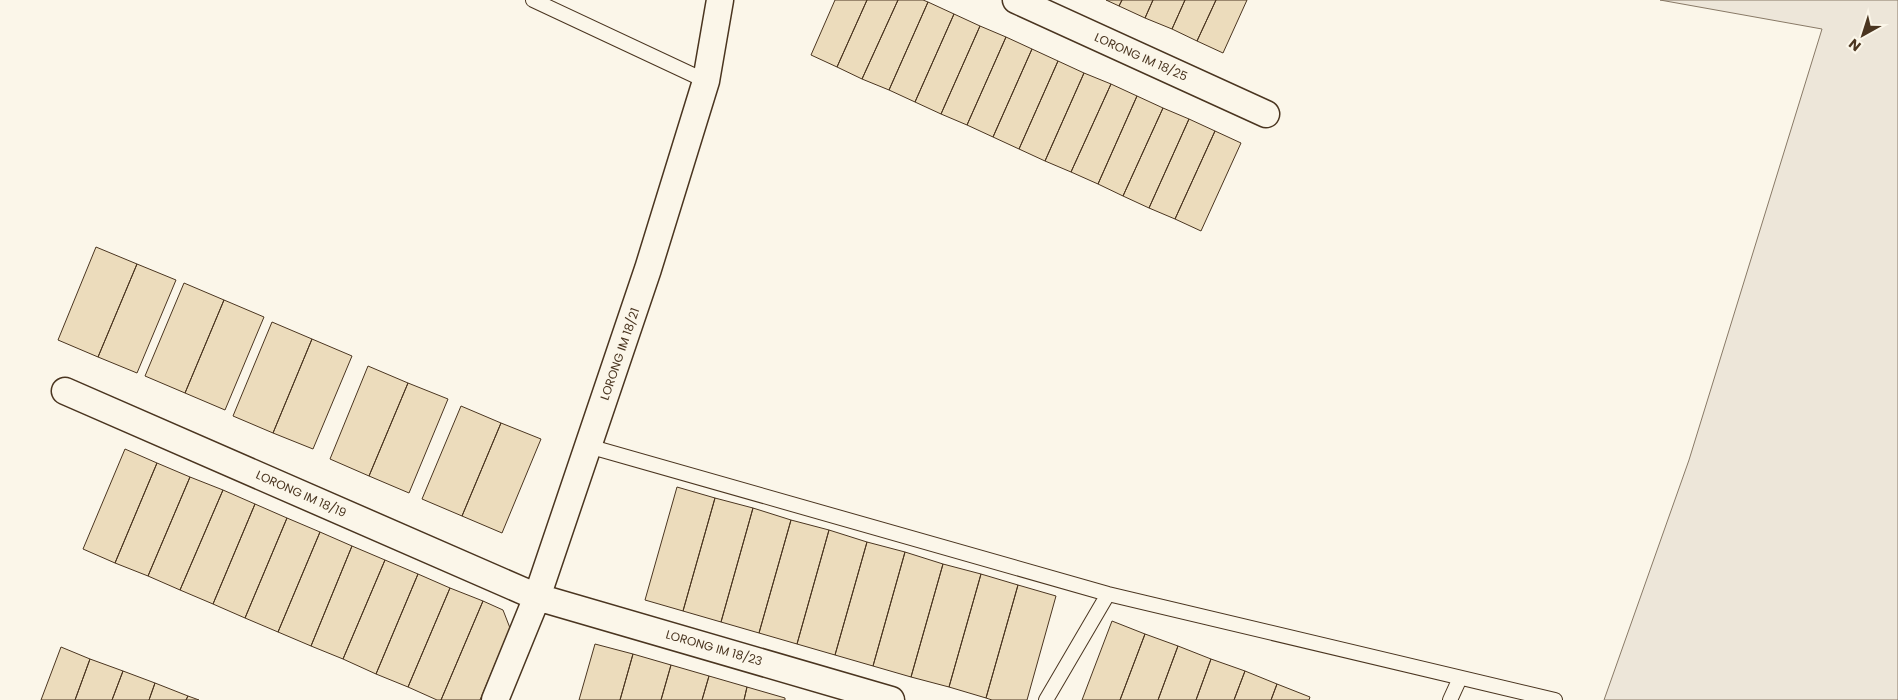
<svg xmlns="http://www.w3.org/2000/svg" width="1898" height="700" font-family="Poppins,sans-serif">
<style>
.green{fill:#ede6d9;stroke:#887966}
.building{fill:#ecdcbc;stroke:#4a3520}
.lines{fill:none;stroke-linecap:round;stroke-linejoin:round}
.lane-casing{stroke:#4a3520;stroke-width:16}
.street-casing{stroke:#4a3520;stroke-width:29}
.lane{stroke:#fbf6e9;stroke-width:14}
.street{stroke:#fbf6e9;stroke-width:26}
.labels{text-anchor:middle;stroke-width:4;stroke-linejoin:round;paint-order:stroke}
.street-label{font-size:12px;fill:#4a3520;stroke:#fbf6e9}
</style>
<rect width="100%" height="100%" fill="#fbf6e9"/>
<path class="green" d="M1660,0H1898V700H1604L1689,460L1822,29Z"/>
<path class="building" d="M835,0H867L837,67L811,55Z
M867,0H898L862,79L837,67Z
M898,0H923L928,2L889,90L862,79Z
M1106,0H1122L1119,6Z
M1122,0H1153L1145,18L1119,6Z
M1153,0H1185L1172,29L1145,18Z
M1185,0H1216L1197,41L1172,29Z
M1216,0H1247L1223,53L1197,41Z
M928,2L954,14L915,102L889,90Z
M954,14L980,26L941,114L915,102Z
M980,26L1006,37L967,125L941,114Z
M1006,37L1032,49L993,137L967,125Z
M1032,49L1058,61L1019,149L993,137Z
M1058,61L1084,73L1045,161L1019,149Z
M1084,73L1111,84L1071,172L1045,161Z
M1111,84L1137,96L1098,184L1071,172Z
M1137,96L1163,108L1123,196L1098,184Z
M1163,108L1189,119L1149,208L1123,196Z
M1189,119L1215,131L1175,219L1149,208Z
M1215,131L1241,143L1201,231L1175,219Z
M96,247L137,264L98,357L58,340Z
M137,264L176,280L137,373L98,357Z
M184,283L224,300L185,393L145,376Z
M224,300L264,317L225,410L185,393Z
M272,322L312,339L273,433L233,416Z
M312,339L352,356L313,449L273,433Z
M368,366L408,383L369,476L330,459Z
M408,383L448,399L409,493L369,476Z
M461,406L501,423L462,516L422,499Z
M501,423L541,439L502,533L462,516Z
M125,449L157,463L115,563L83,549Z
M157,463L190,477L148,576L115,563Z
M190,477L223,490L180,590L148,576Z
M677,487L715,498L683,611L645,600Z
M223,490L255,504L213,604L180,590Z
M715,498L753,508L721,622L683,611Z
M255,504L287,518L245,618L213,604Z
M753,508L791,520L759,633L721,622Z
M287,518L320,532L278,632L245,618Z
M791,520L829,530L797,644L759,633Z
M829,530L867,542L835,655L797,644Z
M320,532L352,546L311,646L278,632Z
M867,542L905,552L873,666L835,655Z
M352,546L385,560L343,659L311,646Z
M905,552L943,564L911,677L873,666Z
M385,560L418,574L376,674L343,659Z
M943,564L981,574L949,687L911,677Z
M418,574L450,588L408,687L376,674Z
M981,574L1018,585L986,698L949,687Z
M1018,585L1056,596L1027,700H992L986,698Z
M450,588L483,601L441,700H437L408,687Z
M483,601L503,610L510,628L480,700H441Z
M1112,621L1145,634L1120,700H1082Z
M1145,634L1178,646L1158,700H1120Z
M595,644L633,654L620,700H579Z
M1178,646L1211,659L1196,700H1158Z
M61,647L90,659L75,700H41Z
M633,654L671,665L661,700H620Z
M90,659L123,671L112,700H75Z
M1211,659L1245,671L1234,700H1196Z
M671,665L709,676L702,700H661Z
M123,671L155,683L149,700H112Z
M1245,671L1277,684L1271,700H1234Z
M709,676L747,687L744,700H702Z
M155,683L188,696L186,700H149Z
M1277,684L1310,697L1309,700H1271Z
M747,687L785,698V700H744Z
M188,696L199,700H186Z"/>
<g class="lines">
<defs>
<path id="lane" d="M533,0L706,81
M588,446L1108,594L1555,700
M1046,700L1108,594
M1450,700L1460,678"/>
<path id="street" d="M1016,0L1266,114
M65,391L537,597L891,700
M495,700L537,597L648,269L706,81L720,0"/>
</defs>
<use href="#lane" class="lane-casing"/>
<use href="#street" class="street-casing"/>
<use href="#lane" class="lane"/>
<use href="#street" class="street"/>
</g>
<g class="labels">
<g class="street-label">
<text transform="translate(1141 57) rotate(24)" y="4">LORONG IM 18/25</text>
<text transform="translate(620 354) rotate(-71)" y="4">LORONG IM 18/21</text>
<text transform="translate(301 494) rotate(24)" y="4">LORONG IM 18/19</text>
<text transform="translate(714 648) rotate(16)" y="4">LORONG IM 18/23</text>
</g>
</g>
<g transform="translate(1863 35) rotate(219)" stroke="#fbf6e9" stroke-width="4" paint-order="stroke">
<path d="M0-4L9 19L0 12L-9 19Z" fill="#4a3520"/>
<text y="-8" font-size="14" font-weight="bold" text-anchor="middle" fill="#4a3520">N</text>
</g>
</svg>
